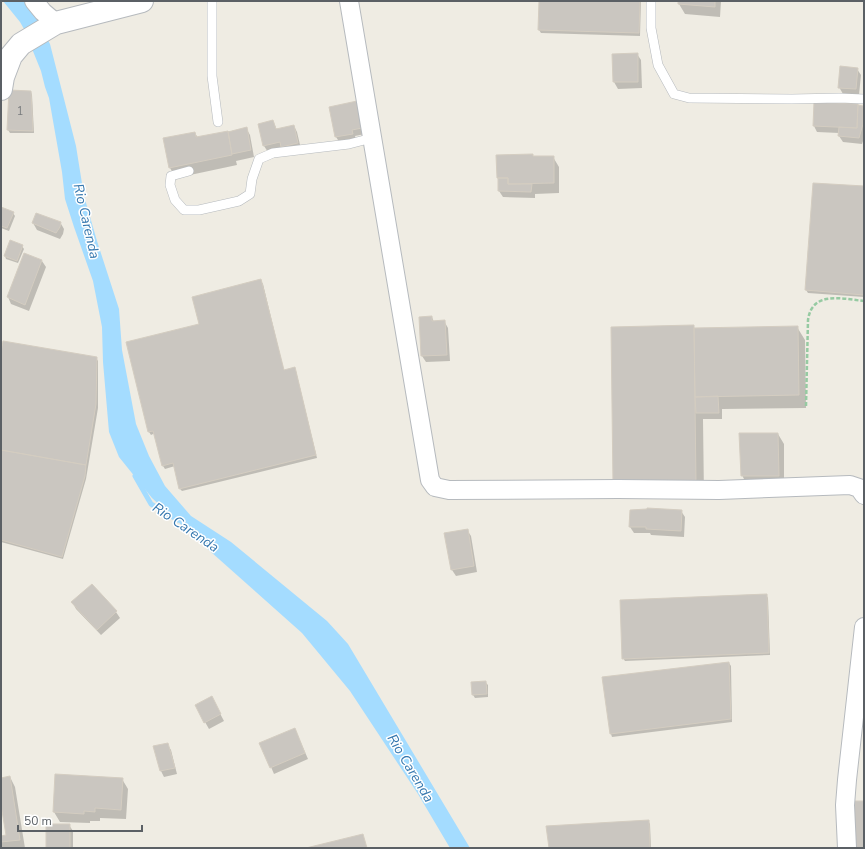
<svg xmlns="http://www.w3.org/2000/svg" width="865" height="849" font-family="'Nunito Sans',sans-serif">
<style>
.water{fill:#a4dcff}
.shadow{fill:#0003}
.lines{fill:none;stroke-linecap:round;stroke-linejoin:round}
.stream{stroke:#a4dcff;stroke-width:5}
.building{fill:#cac6c0;stroke:#d4cdc1}
.service-casing{stroke:#b6babe;stroke-width:10}
.minor-casing{stroke:#b6babe;stroke-width:20}
.tertiary-casing{stroke:#b6babe;stroke-width:24}
.path{stroke:#96caa2;stroke-width:2.5;stroke-dasharray:4 2;stroke-linecap:butt}
.service{stroke:#fff;stroke-width:9}
.minor{stroke:#fff;stroke-width:18}
.tertiary{stroke:#fff;stroke-width:22}
.labels{text-anchor:middle;stroke-width:3;stroke-linejoin:round;paint-order:stroke}
.number-label{font-size:11px;fill:#777a7c}
.water-label{font-size:14px;font-style:italic;fill:#3678af;stroke:#fff}
</style>
<rect width="100%" height="100%" fill="#efece3"/>
<path class="water" d="M3,1H24L36,17L50,44L76,146L84,196L97,241L119,309L122,350L136,424L149,456L165,486L191,516L231,542L327,621L348,644L470,848H450L418,794L350,691L302,633L211,552L152,498L119,457L109,432L103,362L102,327L93,281L74,227L65,199L62,172L49,98L45,87L41,71L24,29L20,22Z"/>
<path class="shadow" d="M540,1H641L640,36L541,33L539,30Z
M679,1H721L720,17L685,14L679,4Z
M637,54L641,60L642,88L618,89L614,82L613,55Z
M857,69L861,75L859,95L843,94L839,87Z
M10,91L31,92L32,95L34,133H10L8,130Z
M356,102L365,134L355,136L356,140L340,143L336,137L330,108Z
M857,105L858,106L862,107L864,110V138L862,144L843,142L839,136V133L817,132L814,126Z
M273,121L277,130L294,126L297,132L301,149L268,152L264,146L259,124Z
M246,128L250,135L254,157L236,161L237,165L176,178L170,168L195,133L198,138Z
M534,157H553L559,167V193L535,194V198L503,197L499,191V180L498,178Z
M864,187V297L808,293L806,290Z
M1,209L13,213L15,216L9,231L1,228Z
M60,222L64,229L63,234L60,239L37,230L33,223Z
M22,246L24,249L18,263L6,259L5,256Z
M24,254L42,261L46,267L29,311L11,304L8,297Z
M261,281L263,284L284,371H296L317,458L182,491L180,489L175,466L165,469L163,466L155,433L151,435L149,432Z
M432,317L434,322L444,321L448,328L450,361L426,362L422,356Z
M693,326L695,329L797,327L805,340L806,408L722,409V419H703L704,496L622,497Z
M1,358H96L98,361V408L86,479L63,559L1,542Z
M778,434L784,444V485H747L742,475Z
M681,511L685,517L684,537L651,535L650,533H634L630,527Z
M467,530L471,536L477,572L456,576L452,570Z
M766,595L768,598L770,655L625,661L623,658Z
M73,603L116,612L120,618L101,635L76,609Z
M729,663L731,666L732,722L612,737L611,734L603,678Z
M486,683L488,685V697L475,698L473,695Z
M215,704L224,721L209,729L205,722Z
M295,729L298,736L308,759L274,774L271,767Z
M167,744L171,750L177,774L164,777L161,771L154,747Z
M10,777L15,787L25,848H1V837L7,836L1,801V779Z
M122,779L128,789L126,819L100,818V821H90V823L60,822L54,812Z
M648,821L650,824L651,848H550Z
M69,825L73,831V848H47Z"/>
<g class="lines">
<path class="stream" d="M135,476L151,504L178,520"/>
</g>
<path class="building" d="M539,1H640L639,33L538,30Z
M678,1H715V7L678,4Z
M638,53V82H613L612,54Z
M840,66L858,68L856,89L838,88Z
M9,90L31,91L33,131L7,130Z
M357,101L362,128L352,130L353,134L335,137L329,107Z
M814,102L858,104L857,128L813,126Z
M858,105L863,106V124L859,138L838,136L839,127L857,128Z
M273,120L276,129L294,125L298,143L281,147L280,142L263,146L258,124Z
M247,127L251,150L232,154L228,132Z
M228,131L232,155L169,168L163,138L195,132L196,137Z
M533,154V156H554V183L508,184V178H497L496,155Z
M498,178H508V184H532L531,192L498,191Z
M813,183L864,186V295L805,290Z
M1,207L14,212L7,228L1,226Z
M36,213L61,222L60,227L56,233L32,223Z
M10,240L23,245L17,261L4,256Z
M24,253L42,260L25,305L7,297Z
M261,279L284,370L295,367L316,455L179,489L173,463L162,466L153,431L148,432L126,342L199,324L192,297Z
M432,316V321L445,320L447,355L421,356L419,317Z
M694,325L696,483L613,484L611,327Z
M798,326L799,395L695,397L694,328Z
M3,341L97,357L96,404L86,465L1,450V352Z
M718,396L719,413H696L695,397Z
M739,433H778L779,476H741Z
M1,450L86,465L85,476L62,557L1,540Z
M647,508L682,510L681,531L646,529V527H629L630,510L647,509Z
M468,529L474,566L451,570L444,533Z
M92,584L117,611L97,630L71,602Z
M767,594L769,653L622,659L620,600Z
M729,662L731,719L610,734L602,677Z
M486,681L487,694L472,695L471,682Z
M212,696L221,714L204,723L195,705Z
M295,728L305,753L270,768L259,743Z
M168,743L175,768L160,771L153,746Z
M55,774L123,778L121,810L95,808V812L84,811V814L53,812Z
M10,776L20,840L1,842V836L6,835L1,805V778Z
M852,801H864V848H854Z
M649,820L650,848H549L546,826Z
M46,824H70V848H46Z
M363,834L367,848H306Z"/>
<g class="lines">
<defs>
<path id="service" d="M212,1V76L218,122
M651,1V28L658,65L674,94L689,98L792,99L839,98L864,99
M189,171L171,176L170,185L175,200L184,210H199L239,201L250,194L252,179L259,159L273,153L349,144L372,138"/>
<path id="minor" d="M34,1L43,12L56,23
M349,1L430,480L435,487L449,490L618,489L719,490L850,485L859,488L864,495
M847,848L845,805L847,780L864,627"/>
<path id="tertiary" d="M1,89L3,77L11,56L21,44L56,23L142,1"/>
</defs>
<use href="#service" class="service-casing"/>
<use href="#minor" class="minor-casing"/>
<use href="#tertiary" class="tertiary-casing"/>
<path class="path" d="M806,406L808,320C812,290 843,299 864,301"/>
<use href="#service" class="service"/>
<use href="#minor" class="minor"/>
<use href="#tertiary" class="tertiary"/>
</g>
<g class="labels">
<g class="number-label">
<text x="20" y="115">1</text>
</g>
<g class="water-label">
<text transform="translate(87 221) rotate(77)" y="5">Rio Carenda</text>
<text transform="translate(186 527) rotate(34)" y="5">Rio Carenda</text>
<text transform="translate(411 768) rotate(59)" y="5">Rio Carenda</text>
</g>
</g>
<rect width="865" height="849" fill="none" stroke="#5b6065" stroke-width="4"/>
<path d="M18 825v6h124v-6" fill="none" stroke="#5b6065" stroke-width="2"/>
<text x="24" y="825" font-size="12" fill="#5b6065" stroke="#ffffff" stroke-width="3" paint-order="stroke">50 m</text>
</svg>
